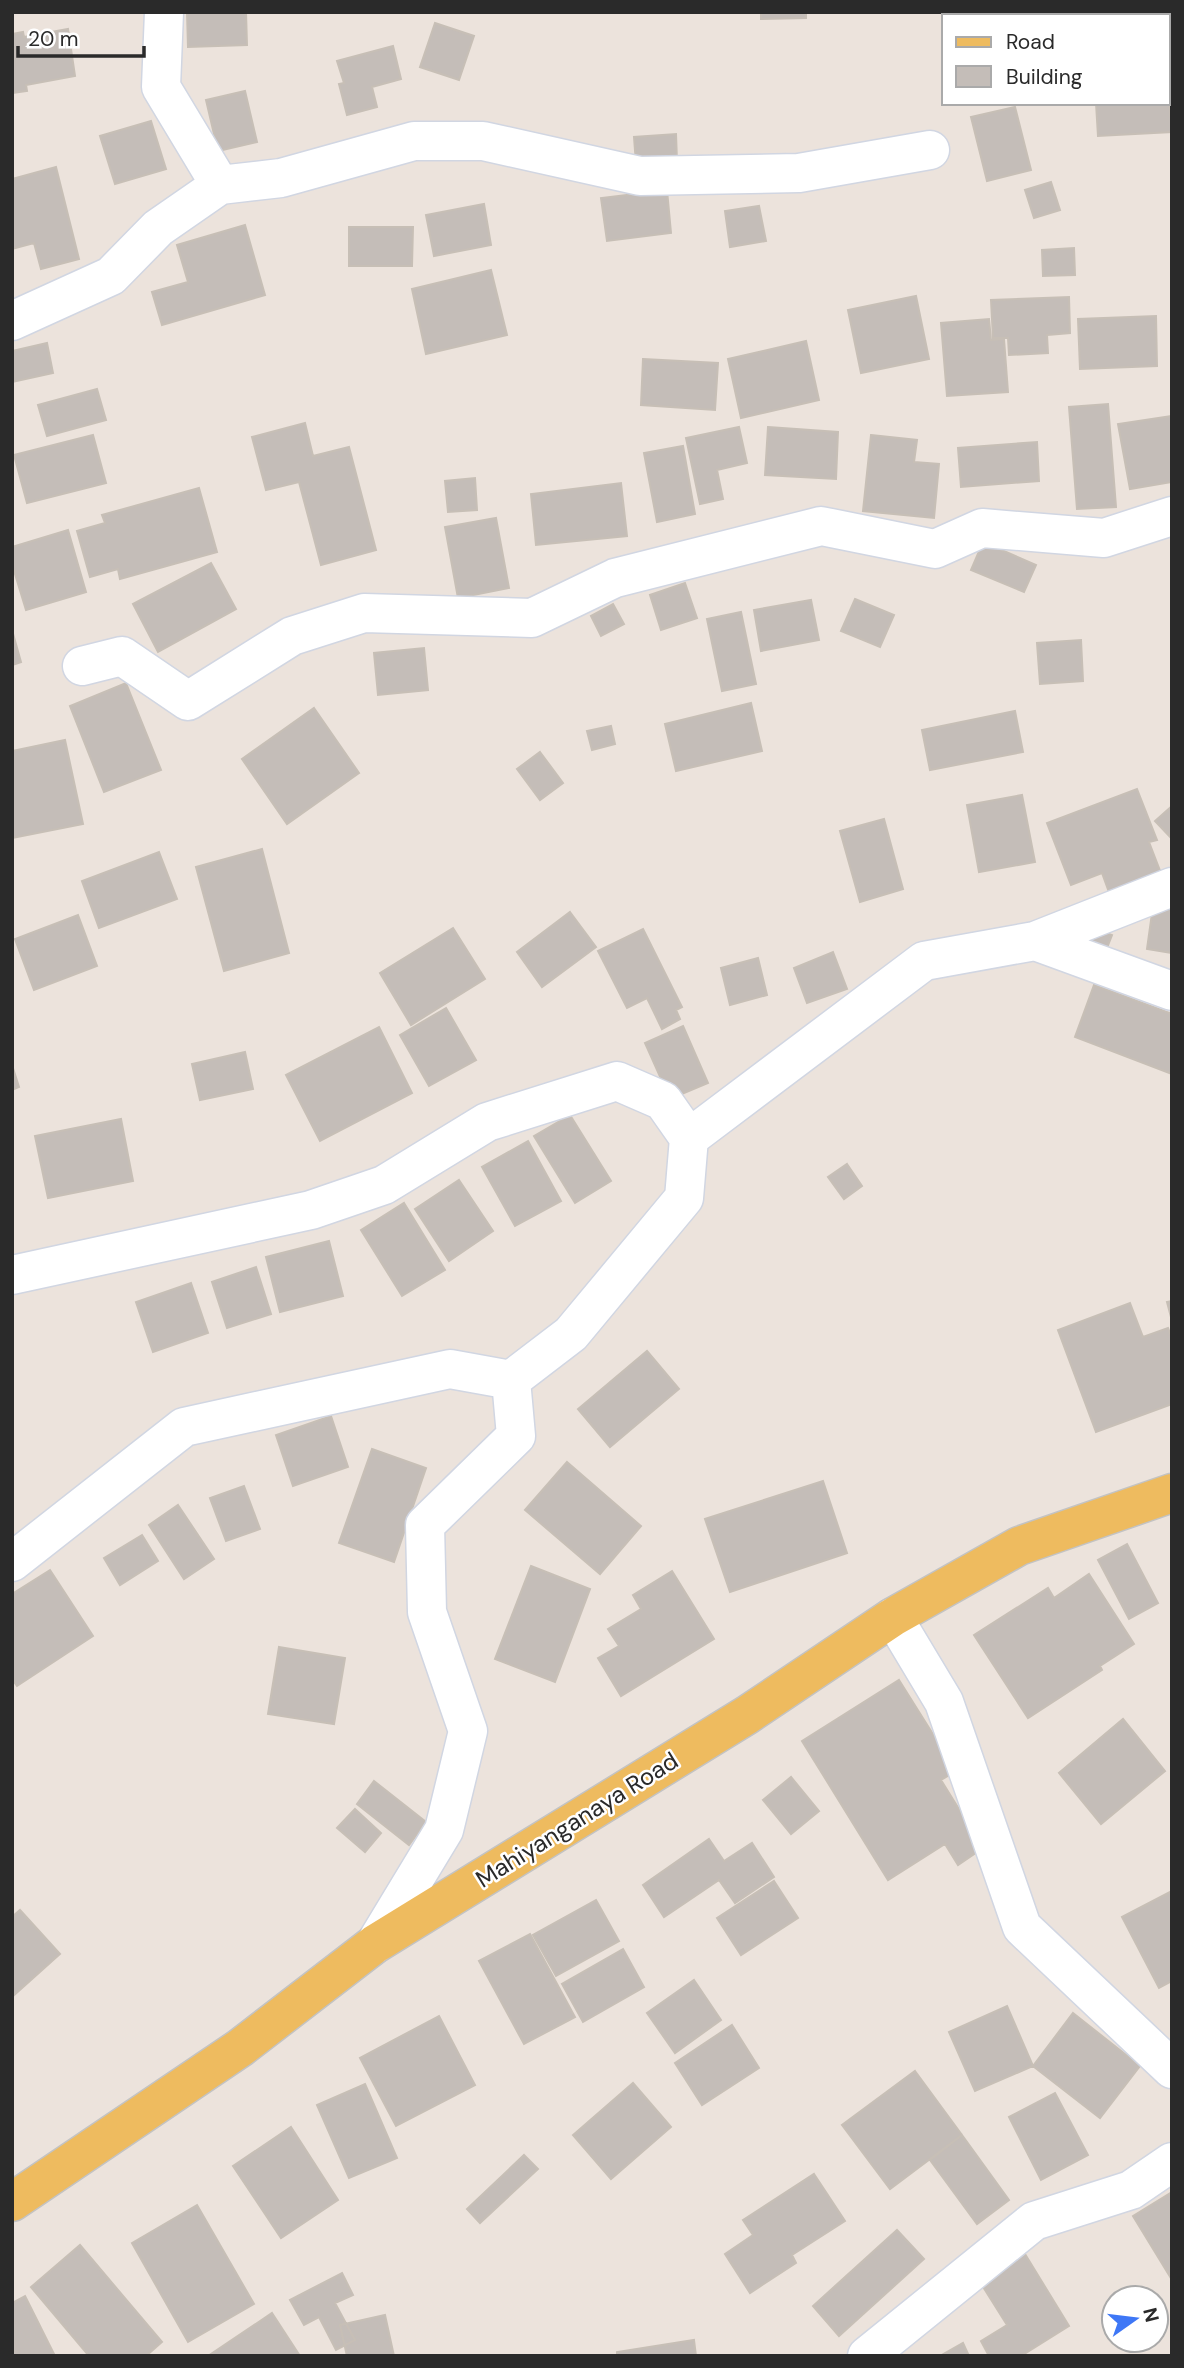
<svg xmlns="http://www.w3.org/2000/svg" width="1184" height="2368" font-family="'DM Sans',sans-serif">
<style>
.building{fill:#c4bdb8;stroke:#c7bfb6;stroke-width:2}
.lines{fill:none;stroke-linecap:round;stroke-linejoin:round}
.minor-casing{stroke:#d1d6e2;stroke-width:41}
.major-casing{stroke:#c3c3c3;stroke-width:41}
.minor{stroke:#fff;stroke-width:38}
.major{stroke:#eebb5f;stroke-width:38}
.labels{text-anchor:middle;stroke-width:5;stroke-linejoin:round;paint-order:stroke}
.street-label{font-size:24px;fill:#2a2a2a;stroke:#fff}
</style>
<rect width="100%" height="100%" fill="#ece3dc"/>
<path class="building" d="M187,12H246L247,45L188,47Z
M761,12H806V18L761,19Z
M435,23L474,36L459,80L420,67Z
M68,29L75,76L26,85L27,91L12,93V34L23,32L24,37Z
M393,46L401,79L372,87L377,107L347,115L339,84L344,83L337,61Z
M1168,84L1172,132L1098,136L1096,103H1168Z
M245,91L257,142L218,151L206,100Z
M1015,107L1031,170L987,181L971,117Z
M151,121L166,169L115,184L100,136Z
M676,134L677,161L636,164L634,137Z
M56,167L79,259L41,269L34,243L12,249V179Z
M1051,182L1060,210L1034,218L1025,190Z
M667,190L671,233L607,241L601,198Z
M484,204L491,245L434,256L426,215Z
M759,206L766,241L730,247L725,211Z
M245,225L265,295L162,325L152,292L188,282L177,245Z
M349,227H413L412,266H349Z
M1074,248L1075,275L1043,276L1042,250Z
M491,270L507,335L426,354L412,289Z
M916,296L929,359L861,373L848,310Z
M1069,297L1070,333L1047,335L1048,353L1009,355L1008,338H993L991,300Z
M1156,316L1157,366L1080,369L1078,319Z
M989,319L991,340L1004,339L1008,392L947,396L941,323Z
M806,341L819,400L741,418L728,359Z
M47,343L53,373L12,382V351Z
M643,359L718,363L715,410L641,405Z
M97,389L106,420L47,436L38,405Z
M1108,404L1116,507L1077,509L1069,407Z
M1172,416V482L1130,489L1118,424Z
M305,423L313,456L349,447L376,550L321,565L299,482L266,490L252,437Z
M739,427L747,463L717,470L723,499L700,504L686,438Z
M768,427L838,432L836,479L765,475Z
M93,435L106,483L27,503L14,455Z
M871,435L917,440L914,462L939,464L934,518L863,511Z
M1037,442L1039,481L961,487L958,448Z
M683,446L695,514L657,522L644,453Z
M475,478L477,510L448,512L445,481Z
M621,483L627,536L536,545L531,494Z
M199,488L217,552L120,579L118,569L90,577L77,531L105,523L102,515Z
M496,518L509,588L458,598L445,527Z
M68,530L86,592L26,610L12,564V547Z
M983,542L1036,565L1024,592L971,570Z
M211,563L236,609L158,652L133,604Z
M685,583L697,618L661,630L650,595Z
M855,599L894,615L880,647L841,631Z
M811,600L819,640L761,651L754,610Z
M613,604L624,624L601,636L591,616Z
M741,612L756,684L722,691L707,619Z
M12,630L21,662L12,665Z
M1081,640L1083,681L1040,684L1037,643Z
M424,648L428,690L378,695L374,653Z
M126,683L161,770L104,792L70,706Z
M751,703L762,751L676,771L665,724Z
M314,708L359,773L287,824L242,759Z
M1015,711L1023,752L930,770L922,730Z
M611,726L615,744L592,750L587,731Z
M65,740L83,824L12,838V751Z
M540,752L563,783L540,800L517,769Z
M1137,789L1157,840L1149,842L1162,876L1110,895L1102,873L1071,885L1047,823Z
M1022,795L1035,862L979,872L967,805Z
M1172,806V839L1155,821Z
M884,819L903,889L860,902L840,831Z
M262,849L289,953L224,971L196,867Z
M159,852L177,899L99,928L82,881Z
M1154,899L1172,902V953L1147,949Z
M570,912L596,947L542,987L517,952Z
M78,915L97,966L34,990L15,939Z
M1089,927L1112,935L1105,953L1083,945Z
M453,928L485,979L411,1025L380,973Z
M643,929L682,1007L676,1010L680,1019L662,1029L647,998L627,1008L598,951Z
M833,952L847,989L807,1003L794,968Z
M758,958L767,995L730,1005L721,968Z
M1094,985L1172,1014V1074L1075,1037Z
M446,1008L476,1060L429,1086L400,1035Z
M683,1026L708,1083L670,1099L645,1043Z
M379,1027L412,1093L320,1141L286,1075Z
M245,1052L253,1089L200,1100L192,1064Z
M12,1065L19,1087L12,1090Z
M570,1115L611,1181L575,1203L534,1136Z
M121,1119L133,1181L48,1198L35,1136Z
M528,1141L561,1201L515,1226L482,1167Z
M847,1164L862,1186L844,1199L828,1177Z
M459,1180L493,1231L449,1261L415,1209Z
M404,1203L445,1270L402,1296L361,1230Z
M329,1241L343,1296L280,1312L266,1257Z
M256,1267L271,1314L227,1328L212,1282Z
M191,1283L208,1333L153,1352L136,1302Z
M1172,1301V1321L1167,1302Z
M1130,1303L1143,1337L1168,1328L1172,1338V1404L1096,1432L1058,1330Z
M647,1351L679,1389L610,1447L578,1409Z
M331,1416L348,1467L293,1486L276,1435Z
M372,1449L426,1468L394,1562L339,1543Z
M567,1462L641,1526L600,1574L525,1510Z
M823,1481L847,1553L730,1592L705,1519Z
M244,1486L260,1529L226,1541L210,1498Z
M178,1505L214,1559L184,1579L149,1525Z
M142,1535L158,1561L120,1585L104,1558Z
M1127,1544L1158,1603L1129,1619L1098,1560Z
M531,1566L590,1589L555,1682L495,1659Z
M50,1570L93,1636L17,1686L12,1679V1594Z
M672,1571L714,1639L621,1696L598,1658L619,1646L608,1629L641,1609L633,1595Z
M1089,1574L1134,1644L1100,1666L1102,1670L1028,1718L974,1635L1048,1588L1054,1598Z
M279,1647L345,1658L334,1724L268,1714Z
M899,1680L956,1771L941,1780L983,1848L958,1865L945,1844L888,1880L802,1741Z
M1123,1719L1165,1771L1101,1824L1059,1773Z
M791,1777L819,1811L791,1834L763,1800Z
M374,1781L426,1822L409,1845L357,1804Z
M355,1809L381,1833L365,1852L337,1828Z
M709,1839L724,1861L752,1843L774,1877L735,1903L719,1880L664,1917L643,1885Z
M774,1881L798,1918L741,1955L717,1918Z
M1172,1891V1981L1159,1988L1122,1917Z
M596,1900L619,1941L556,1976L533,1935Z
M20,1910L60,1954L12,1997V1917Z
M530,1934L575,2017L524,2044L479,1961Z
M623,1949L644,1987L583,2022L562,1984Z
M694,1980L721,2020L675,2053L647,2013Z
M1007,2006L1033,2066L975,2091L949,2032Z
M1073,2013L1140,2066L1100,2118L1033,2066Z
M439,2016L475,2085L396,2126L360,2058Z
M732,2025L759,2068L702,2105L675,2063Z
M915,2071L962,2135L890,2189L842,2125Z
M633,2083L671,2127L611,2179L573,2135Z
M365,2084L397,2158L349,2178L317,2105Z
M1055,2093L1088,2155L1041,2180L1009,2117Z
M291,2127L338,2200L281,2238L233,2166Z
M962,2135L1009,2200L977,2224L930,2160Z
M524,2155L538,2169L480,2223L467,2209Z
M814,2174L845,2221L792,2255L796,2263L750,2293L725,2254L753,2235L743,2220Z
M1172,2192V2280L1133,2216Z
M197,2205L254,2304L188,2342L132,2243Z
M897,2230L924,2259L839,2336L813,2306Z
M80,2245L162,2342L146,2356H89L31,2287Z
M1025,2254L1069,2326L1021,2356H989L981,2341L1007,2325L980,2282Z
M342,2273L353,2295L335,2303L355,2340L336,2350L319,2317L304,2325L290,2300Z
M25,2296L55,2356H12V2303Z
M272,2313L300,2356H208Z
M385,2315L394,2356H347L340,2325Z
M694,2340L696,2356H617V2352Z
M963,2343L969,2356H940Z"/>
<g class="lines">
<defs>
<path id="minor" d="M164,12L161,87L220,185
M12,321L111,276L158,228L220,185L281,178L414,141H483L640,176L799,173L930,150
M82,666L122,656L188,701L292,636L364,613L532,618L615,578L821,526L935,549L982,528L1104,538L1172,516
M1035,941L1172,887
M689,1138L924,961L1035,941L1172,991
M12,1275L311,1210L384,1185L487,1122L617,1081L663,1101L689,1138L684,1198L571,1334L511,1380
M12,1562L184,1427L450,1369L511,1380L516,1436L425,1525L427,1612L468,1731L444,1830L375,1944
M893,1617L944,1702L1022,1927L1172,2069
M867,2356L1034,2221L1131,2190L1172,2162"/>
<path id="major" d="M12,2202L240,2048L375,1944L747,1715L893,1617L1019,1546L1172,1493"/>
</defs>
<use href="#minor" class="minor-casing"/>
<use href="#major" class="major-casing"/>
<use href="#minor" class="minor"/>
<use href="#major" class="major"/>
</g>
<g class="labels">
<g class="street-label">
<text transform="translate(577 1820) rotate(-32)" y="8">Mahiyanganaya Road</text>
</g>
</g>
<rect width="1184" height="2368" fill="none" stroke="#2a2a2a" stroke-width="28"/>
<rect x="942" y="14" width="228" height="91" fill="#ffffff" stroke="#aaaaaa" stroke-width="2"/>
<rect x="956" y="37" width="35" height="10" fill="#eebb5f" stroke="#aaaaaa" stroke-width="2"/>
<text x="1006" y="49" font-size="21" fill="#2a2a2a">Road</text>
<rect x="956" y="66" width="35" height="21" fill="#c4bdb8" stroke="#aaaaaa" stroke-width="2"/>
<text x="1006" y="84" font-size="21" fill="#2a2a2a">Building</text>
<g transform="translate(1135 2319) rotate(76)"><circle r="33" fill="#ffffff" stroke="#aaaaaa" stroke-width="2"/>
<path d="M0-5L12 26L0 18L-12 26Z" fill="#3e77f6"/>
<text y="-10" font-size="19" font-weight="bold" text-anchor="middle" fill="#2a2a2a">N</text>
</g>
<path d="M18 46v10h126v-10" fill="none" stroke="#2a2a2a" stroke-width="3.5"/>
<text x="28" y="46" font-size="21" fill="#2a2a2a" stroke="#ffffff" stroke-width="5" paint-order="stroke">20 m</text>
</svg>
